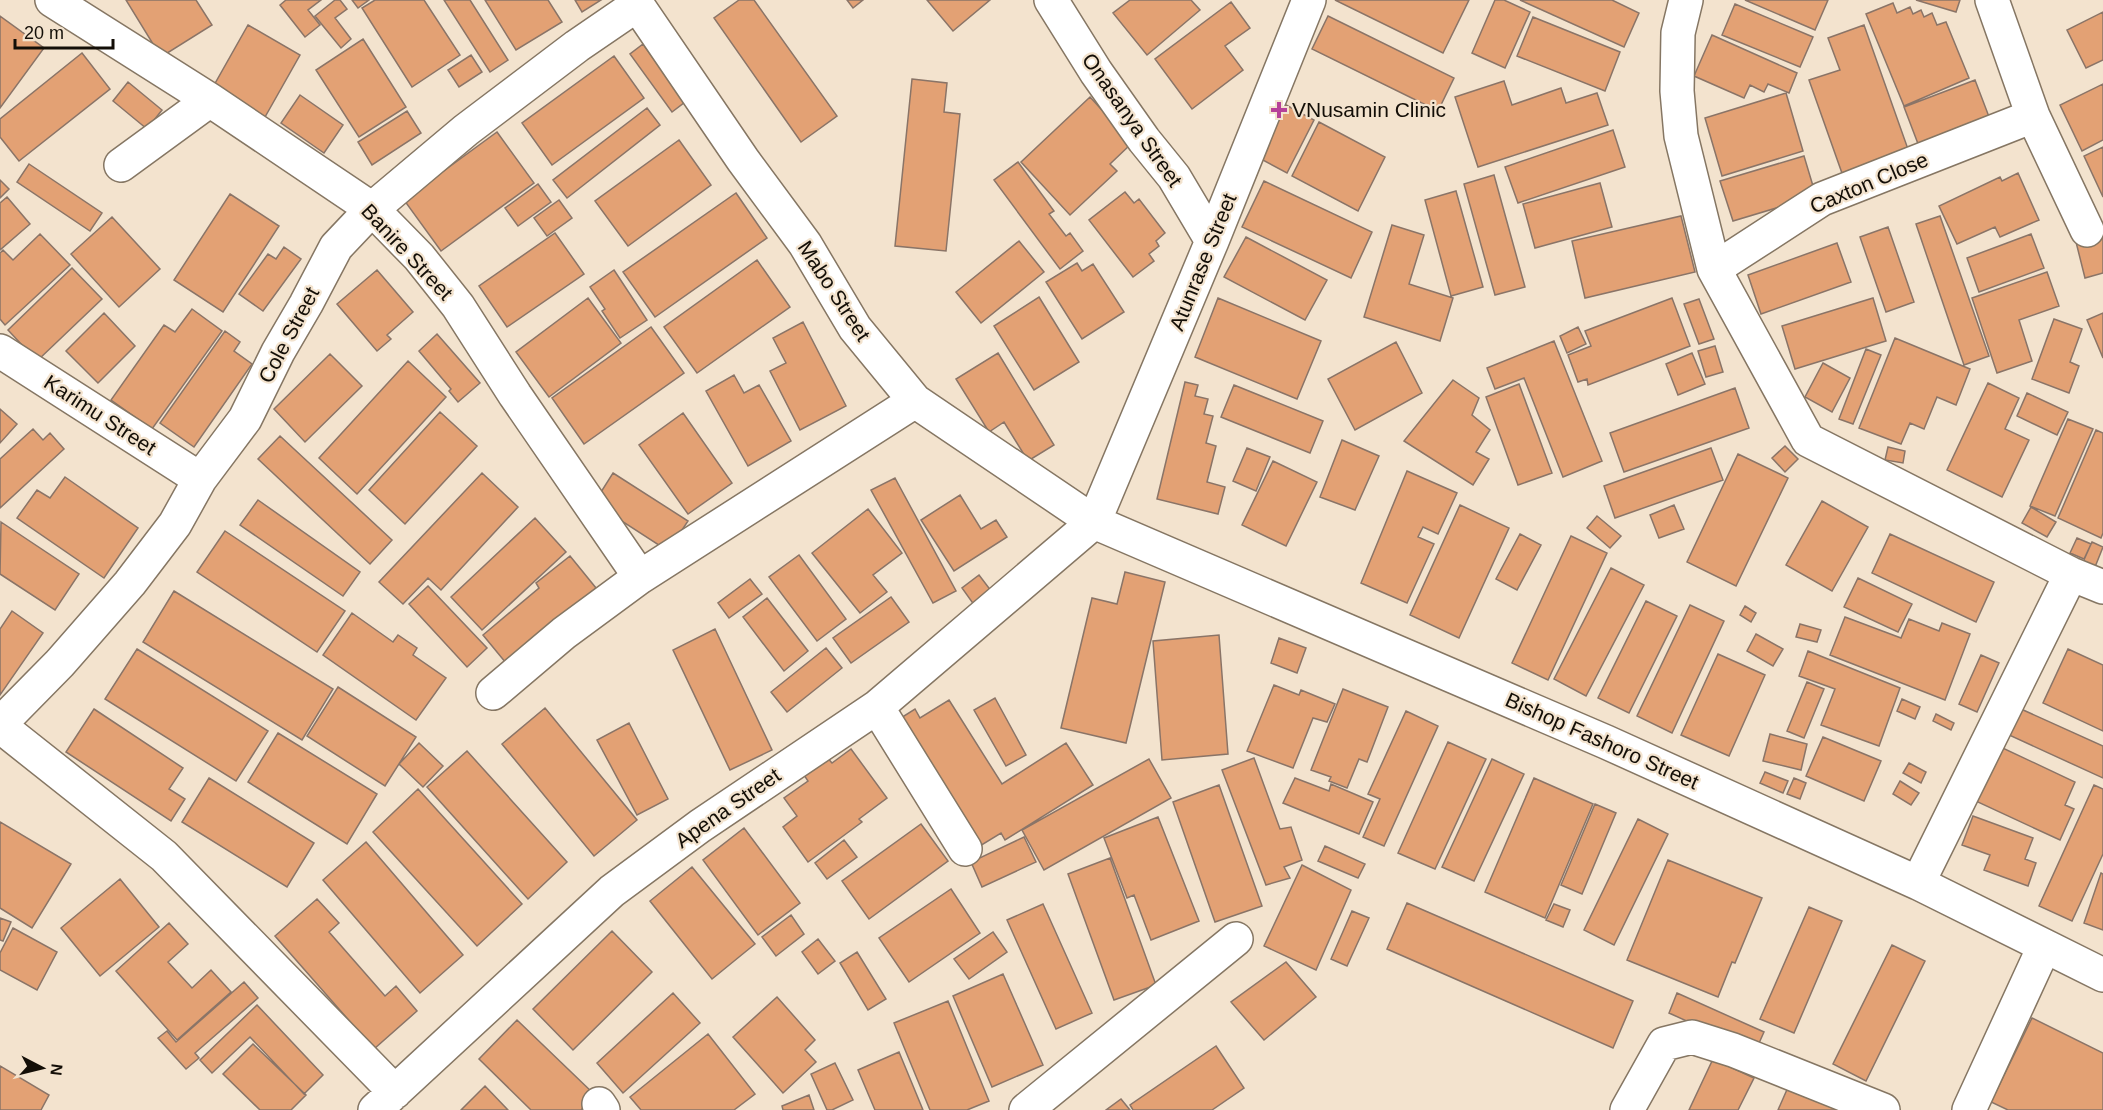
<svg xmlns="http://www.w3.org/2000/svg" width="2103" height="1110" font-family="Arial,sans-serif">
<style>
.building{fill:#e3a174;stroke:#8a7467;stroke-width:1.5}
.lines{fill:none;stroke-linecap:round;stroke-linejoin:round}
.minor-casing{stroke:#857663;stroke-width:36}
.minor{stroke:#fff;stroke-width:33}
.poi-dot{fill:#b64199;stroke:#f3e3ce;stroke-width:2}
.labels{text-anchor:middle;stroke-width:4.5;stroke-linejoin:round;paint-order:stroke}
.poi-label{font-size:21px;fill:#130e07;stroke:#f3e3ce;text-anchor:start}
.street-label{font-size:21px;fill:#130e07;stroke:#f3e3ce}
</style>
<rect width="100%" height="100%" fill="#f3e3ce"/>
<path class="building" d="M126,0H196L212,25L161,57Z
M286,0H321L308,10L320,25L305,37L280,5Z
M335,0H340L347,9L335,18L351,39L341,48L315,16Z
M352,0H369L358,8Z
M375,0H424L460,55L412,87L362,8Z
M444,0H470L508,60L490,72Z
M485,0H548L562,22L516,50Z
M575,0H601L582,12Z
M739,0H754L837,116L801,142L714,18Z
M847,0H863L853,8Z
M927,0H990L953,31Z
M1130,0H1191L1200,10L1147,55L1113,13Z
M1335,0H1469L1443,53Z
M1495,0H1504L1530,12L1505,68L1472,53Z
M1520,0H1612L1639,13L1624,47Z
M1745,0H1828L1815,30Z
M1916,0H1960L1956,12Z
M1231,2L1250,28L1225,46L1243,70L1192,109L1155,59Z
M1893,3L1897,13L1910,7L1913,14L1921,10L1924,17L1932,13L1937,25L1946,22L1969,78L1904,106L1866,14Z
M1735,4L1813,37L1800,67L1722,35Z
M2103,12V60L2086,68L2067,30Z
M0,16L44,48L0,108Z
M1328,16L1454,78L1438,111L1312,49Z
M1533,17L1620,52L1605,91L1517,56Z
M248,25L300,55L265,117L213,87Z
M1864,25L1909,152L1843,176L1809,80L1840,70L1828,38Z
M1712,35L1797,73L1789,93L1768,84L1764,92L1750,85L1744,98L1694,76Z
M363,39L406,107L359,137L316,70Z
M643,44L685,102L672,112L630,54Z
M82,53L110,89L19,161L0,137V119Z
M471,55L482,72L459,87L448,70Z
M614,56L644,98L552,165L522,123Z
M912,79L947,83L944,112L960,114L946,251L895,246Z
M1975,80L1991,122L1920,149L1904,107Z
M1504,81L1512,105L1561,88L1566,103L1597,93L1608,125L1478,167L1455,97Z
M128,82L162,110L147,129L113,101Z
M2103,84V140L2082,151L2060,105Z
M1786,93L1803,151L1722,176L1705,118Z
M300,95L343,125L324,153L281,123Z
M1090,97L1132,143L1110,164L1117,171L1070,215L1021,162Z
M1286,105L1314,120L1287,173L1259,158Z
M647,108L660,125L567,198L553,180Z
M407,111L421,133L372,165L358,142Z
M1319,122L1385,157L1358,211L1292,176Z
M1613,130L1625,167L1518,203L1505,167Z
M497,132L534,183L441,251L404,200Z
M679,140L711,185L628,246L595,201Z
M2103,147V197L2084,156Z
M1804,156L1816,196L1733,221L1720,181Z
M1018,162L1054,211L1049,214L1066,236L1070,233L1083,251L1060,269L994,180Z
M29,164L102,213L90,231L17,182Z
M2018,173L2039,220L2000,237L1995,227L1957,244L1939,206L2000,177L2002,181Z
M1494,175L1525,287L1495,295L1464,184Z
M0,180L9,189L0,198Z
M1264,181L1372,232L1351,278L1242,227Z
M1600,183L1612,227L1535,248L1523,204Z
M538,184L551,202L518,226L505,208Z
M1456,191L1483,287L1451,296L1425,200Z
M1125,192L1134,203L1139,199L1165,233L1156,241L1159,246L1149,254L1154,261L1133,277L1089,220Z
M736,193L767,238L655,317L623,272Z
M230,194L279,226L223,312L174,280Z
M7,197L30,224L0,250V203Z
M559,200L572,218L547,236L534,218Z
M1681,216L1695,272L1585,298L1572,241Z
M1940,216L1989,356L1964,365L1916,224Z
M112,217L160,269L119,307L71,254Z
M1392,225L1424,235L1409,284L1453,298L1440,341L1364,317Z
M1888,227L1914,302L1886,312L1860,237Z
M555,233L584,274L507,327L479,286Z
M40,234L70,265L5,325L0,319V253L3,250L13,260Z
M2031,234L2044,268L1979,292L1967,258Z
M2103,235V273L2085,278L2076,242Z
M1246,237L1327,280L1305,320L1224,277Z
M1019,241L1044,272L981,323L956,292Z
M1837,243L1851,282L1761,314L1748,275Z
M284,247L301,259L263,311L239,294L268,254L276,259Z
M757,260L790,307L697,373L664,327Z
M1077,263L1082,271L1093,264L1124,312L1082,339L1046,282Z
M72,268L102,299L37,361L8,330Z
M377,270L413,312L387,335L391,339L377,351L337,304Z
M614,270L647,320L620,338L602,311L605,309L590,287Z
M2047,272L2059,306L2019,320L2032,361L1997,373L1972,298Z
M1039,297L1079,362L1034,390L994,326Z
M588,298L621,343L549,397L516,352Z
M1218,298L1321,341L1297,399L1195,357Z
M1672,298L1690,346L1588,385L1587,379L1578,382L1568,355L1591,346L1585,331Z
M1873,298L1886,341L1795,369L1782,326Z
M1699,299L1714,339L1699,344L1684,304Z
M192,309L222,331L152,429L111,400L164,325L175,332Z
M104,313L135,346L98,383L66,351Z
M2103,313V358L2087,320Z
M2054,319L2082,329L2070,362L2079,366L2069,393L2032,379Z
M803,322L846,406L800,430L770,371L786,363L773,338Z
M651,327L684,373L584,444L552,398Z
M1578,327L1586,344L1567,353L1560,336Z
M225,331L240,342L234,351L252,364L194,447L160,423Z
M437,334L480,383L458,402L449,391L451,389L419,351Z
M1895,338L1970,369L1956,405L1937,397L1924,429L1910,423L1901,444L1859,428Z
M1554,341L1602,461L1563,477L1524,378L1495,389L1487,368Z
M1396,342L1422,393L1355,430L1328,379Z
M1715,346L1723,372L1706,377L1698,351Z
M1866,349L1881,355L1853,424L1839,419Z
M998,353L1054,445L1028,461L1004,422L989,432L956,379Z
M1692,353L1705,384L1678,395L1666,364Z
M330,354L362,386L305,442L274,409Z
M408,361L446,397L357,494L319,458Z
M1823,363L1850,378L1832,412L1805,397Z
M734,375L744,393L759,385L791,441L748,466L706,391Z
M1453,380L1479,398L1472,415L1490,430L1476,452L1489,459L1473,485L1404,441Z
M1185,382L1198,385L1195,396L1208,399L1204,414L1213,416L1206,443L1216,446L1207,482L1225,487L1218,514L1157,499Z
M1988,383L2019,398L2005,429L2029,440L2002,497L1947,470Z
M1519,384L1552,473L1518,485L1486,397Z
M1234,385L1323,421L1310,453L1221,417Z
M1735,388L1749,428L1624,472L1610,433Z
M2027,393L2068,412L2057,435L2017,416Z
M0,409L17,424L0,443Z
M440,412L477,446L405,524L369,490Z
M683,413L732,483L688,514L639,445Z
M2068,419L2093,429L2055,516L2030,506Z
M33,429L43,440L50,433L64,449L0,508V459Z
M2096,430L2103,433V533L2101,538L2058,518Z
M280,436L392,540L370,564L258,459Z
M1342,440L1379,456L1355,510L1320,497Z
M1785,446L1798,459L1785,472L1772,458Z
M1888,447L1905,451L1903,463L1885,460Z
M1247,448L1270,457L1256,491L1233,481Z
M1711,448L1723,480L1615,518L1604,486Z
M1738,454L1788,478L1736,586L1687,562Z
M1273,461L1317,482L1286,546L1242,525Z
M1407,471L1457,493L1438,534L1423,527L1418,537L1434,544L1407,603L1361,583Z
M482,473L518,507L441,590L428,578L403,604L379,582Z
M613,473L688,521L668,551L594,503Z
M65,477L138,528L104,578L17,518L37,490L50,498Z
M895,478L956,591L933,603L871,490Z
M960,495L981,529L996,520L1007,537L954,571L921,520Z
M258,500L360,572L343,596L240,525Z
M1822,501L1868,527L1832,591L1786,565Z
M1460,505L1509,528L1459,638L1410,615Z
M1674,505L1684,529L1659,538L1650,515Z
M2031,507L2056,522L2047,537L2022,523Z
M868,509L902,553L873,575L887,592L860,613L812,553Z
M1597,516L1621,536L1610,548L1587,528Z
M535,518L566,552L482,630L451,597Z
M1,522L79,574L55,610L0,574Z
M225,531L345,611L317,652L197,572Z
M1520,534L1541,545L1517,590L1496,579Z
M1890,534L1994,582L1976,622L1872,573Z
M1571,536L1607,553L1548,680L1512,663Z
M2077,538L2091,544L2084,559L2070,553Z
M2092,542L2103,547L2095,567L2083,562Z
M799,555L846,619L817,641L769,577Z
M570,556L596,588L506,663L483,635L539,588L536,583Z
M1611,568L1644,585L1586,696L1554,679Z
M1125,572L1165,582L1126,743L1061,728L1092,598L1117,604Z
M979,575L995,596L977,609L962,588Z
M1858,578L1912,604L1898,632L1844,607Z
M750,579L762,594L729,618L718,603Z
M428,586L487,648L467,667L409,604Z
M174,591L333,689L302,740L143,642Z
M891,597L909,622L851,663L833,638Z
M767,598L808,651L784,671L743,617Z
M1646,601L1677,616L1629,713L1598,698Z
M1690,605L1724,621L1672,733L1637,716Z
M1745,606L1756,613L1751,622L1740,615Z
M12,611L43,633L0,695V629Z
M352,613L393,642L398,635L417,648L413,655L446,678L416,720L323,655Z
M1845,617L1901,638L1909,619L1939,631L1942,623L1970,634L1945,700L1830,655Z
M1800,624L1821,630L1817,642L1796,637Z
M715,629L772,750L730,770L673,650Z
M1756,634L1783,649L1773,666L1747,651Z
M1219,635L1228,754L1162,760L1153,641Z
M1279,638L1306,648L1297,673L1271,663Z
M826,648L842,668L787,712L771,692Z
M137,649L268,731L236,781L105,699Z
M2068,649L2103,665V731L2043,703Z
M1808,651L1900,688L1879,746L1821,725L1835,689L1799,676Z
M1718,654L1765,675L1729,756L1681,735Z
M1981,655L1999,663L1977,712L1959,704Z
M1807,682L1824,689L1804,738L1787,731Z
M1274,685L1299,695L1301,690L1335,704L1327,722L1313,718L1293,768L1247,751Z
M338,687L416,737L385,786L307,736Z
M1343,689L1388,707L1367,762L1359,759L1347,788L1329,781L1331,777L1311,770Z
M995,698L1026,755L1006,766L974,710Z
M1902,699L1920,707L1915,719L1897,711Z
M949,700L1002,784L1066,743L1093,785L1005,840L1001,833L975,849L896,721L915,709L920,718Z
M545,708L637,820L594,856L502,744Z
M94,709L183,768L169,789L185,799L171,821L66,752Z
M2021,709L2103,746V778L2009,735Z
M1406,711L1438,726L1384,846L1363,837L1380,799L1368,794Z
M1936,714L1954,723L1951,730L1933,721Z
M629,723L668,799L637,815L597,740Z
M278,733L377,794L347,844L248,782Z
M1770,734L1807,744L1801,770L1763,761Z
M1823,737L1881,761L1864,801L1806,776Z
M1448,742L1486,759L1435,869L1398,853Z
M419,743L443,766L423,787L399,764Z
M1992,743L2075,782L2065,805L2074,809L2060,840L1967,797Z
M851,749L887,798L859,819L862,822L808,862L783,827L797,816L784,798L808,781L802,772L825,755L832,763Z
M467,751L567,862L528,899L427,787Z
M1254,758L1280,829L1291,827L1302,860L1284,867L1290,878L1266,885L1222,770Z
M1149,759L1171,798L1044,870L1022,830Z
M1492,759L1524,774L1474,881L1442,867Z
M1909,763L1926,772L1921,783L1903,773Z
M1765,772L1788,781L1783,793L1760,783Z
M209,778L314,843L287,887L182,822Z
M1295,778L1329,791L1331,784L1373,802L1359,834L1283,803Z
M1534,778L1593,804L1545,918L1485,892Z
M1794,778L1806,783L1800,799L1787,794Z
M1900,781L1919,793L1911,805L1893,794Z
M1219,785L1262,906L1215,922L1173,802Z
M2094,785L2103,789V854L2072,921L2039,906Z
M418,789L522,904L477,946L373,832Z
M1595,804L1616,813L1582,894L1561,885Z
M1973,816L2033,838L2025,859L2036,863L2028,886L1984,870L1990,855L1962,845Z
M1158,817L1199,921L1151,940L1134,895L1127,898L1104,838Z
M1638,819L1668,834L1614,945L1584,930Z
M0,822L71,864L32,928L0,908Z
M921,824L948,861L869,919L842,881Z
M744,828L800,903L758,935L703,860Z
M1024,837L1036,862L982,887L971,862Z
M844,840L857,857L827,879L815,863Z
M366,842L463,955L420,993L323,880Z
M1325,846L1365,864L1358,878L1318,861Z
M1110,858L1156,985L1114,1000L1068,874Z
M1668,860L1762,898L1735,963L1732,962L1718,997L1627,960Z
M1302,865L1351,890L1316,970L1264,946Z
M692,867L755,944L712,979L650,901Z
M2101,873L2103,874V930L2084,923Z
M120,879L159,927L100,976L61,928Z
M951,889L980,933L909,982L879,938Z
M317,899L339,923L329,932L385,996L396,986L417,1011L374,1049L275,936Z
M1407,903L1633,1001L1613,1048L1387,949Z
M1043,904L1092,1013L1056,1029L1007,920Z
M1554,904L1570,910L1563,927L1546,920Z
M1809,907L1842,921L1794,1033L1760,1019Z
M1352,911L1369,918L1347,966L1331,959Z
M791,915L804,934L776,956L762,937Z
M0,918L11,922L3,941L0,940Z
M169,923L188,944L168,962L192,988L211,970L231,992L177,1040L116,971Z
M13,928L57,952L37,990L0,970V953Z
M612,931L652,972L573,1050L533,1009Z
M993,932L1007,952L969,979L954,959Z
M818,939L835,961L818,974L802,952Z
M1892,945L1925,961L1866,1081L1833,1064Z
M857,952L886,999L868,1010L840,963Z
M1286,962L1316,997L1264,1040L1231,1002Z
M1003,974L1043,1065L992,1087L953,996Z
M244,982L258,998L195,1053L199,1058L186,1069L158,1038L167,1031L176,1042Z
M673,993L700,1023L623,1093L597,1063Z
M1677,993L1764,1032L1755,1052L1669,1013Z
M777,997L815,1040L805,1050L816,1062L783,1093L733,1037Z
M948,1001L989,1101L967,1110H930L894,1023Z
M257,1005L323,1075L304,1094L250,1037L212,1073L200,1060Z
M2032,1018L2103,1053V1110H2008L1991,1102Z
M517,1020L595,1095L581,1110H531L479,1059Z
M708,1034L755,1094L734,1110H641L630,1097Z
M253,1044L306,1095L291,1110H260L223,1074Z
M1216,1046L1244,1088L1212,1110H1133L1130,1105Z
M899,1052L923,1110H875L858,1070Z
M1713,1059L1754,1078L1738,1110H1689Z
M835,1063L853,1100L832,1110H827L811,1074Z
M0,1066L49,1095L41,1110H0Z
M1789,1085L1841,1110H1778Z
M485,1086L508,1110H461Z
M809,1095L814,1110H783L782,1106Z
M1121,1099L1130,1110H1106Z"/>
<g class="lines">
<defs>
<path id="minor" d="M52,0L210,100L372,209L419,257L458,306L515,395L640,577
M634,0L743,160L805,244L855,328L915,401L1094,522L1606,742L1918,883L2103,975
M1051,0L1096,72L1144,140L1174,177L1212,241
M1686,0L1678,33L1677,91L1681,136L1714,269L1808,440L2071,574L2103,587
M1992,0L2033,116L2087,230
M121,165L210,100
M1714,269L1822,199L2033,116
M0,351L200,479
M493,693L564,633L640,577L915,401
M877,707L965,849
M0,724L60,663L130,583L175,524L200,479L245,419L278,352L306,304L336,247L372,209L466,130L577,46L637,5
M0,726L164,856L395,1092
M1918,883L2071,574
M599,1104L603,1110
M375,1110L612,891L700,826L877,707L1094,522L1212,241L1309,0
M1026,1110L1236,939
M1627,1110L1664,1044L1692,1037L1733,1050L1883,1110
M1969,1110L2044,947"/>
</defs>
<use href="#minor" class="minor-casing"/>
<use href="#minor" class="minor"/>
</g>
<path class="poi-dot" d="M1276 101h6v6h6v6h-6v6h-6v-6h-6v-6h6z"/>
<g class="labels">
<g class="poi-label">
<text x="1292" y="117">VNusamin Clinic</text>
</g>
<g class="street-label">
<text transform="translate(1132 120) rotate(55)" y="7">Onasanya Street</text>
<text transform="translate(1869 183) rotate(-23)" y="7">Caxton Close</text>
<text transform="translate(407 252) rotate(47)" y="7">Banire Street</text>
<text transform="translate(1203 262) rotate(-68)" y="7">Atunrase Street</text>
<text transform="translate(834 291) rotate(57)" y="7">Mabo Street</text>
<text transform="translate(289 335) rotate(-62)" y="7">Cole Street</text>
<text transform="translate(100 415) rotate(33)" y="7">Karimu Street</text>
<text transform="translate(1602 741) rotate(24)" y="7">Bishop Fashoro Street</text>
<text transform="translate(728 808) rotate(-35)" y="7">Apena Street</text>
</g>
</g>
<g transform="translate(42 1068) rotate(97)" stroke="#f3e3ce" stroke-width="4.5" paint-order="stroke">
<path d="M0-4.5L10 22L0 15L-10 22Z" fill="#130e07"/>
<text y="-9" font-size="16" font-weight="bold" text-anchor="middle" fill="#130e07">N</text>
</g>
<path d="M15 39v9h98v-9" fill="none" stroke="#130e07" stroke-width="3"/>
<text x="24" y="39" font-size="18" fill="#130e07" stroke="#f3e3ce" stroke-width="4.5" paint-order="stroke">20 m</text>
</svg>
